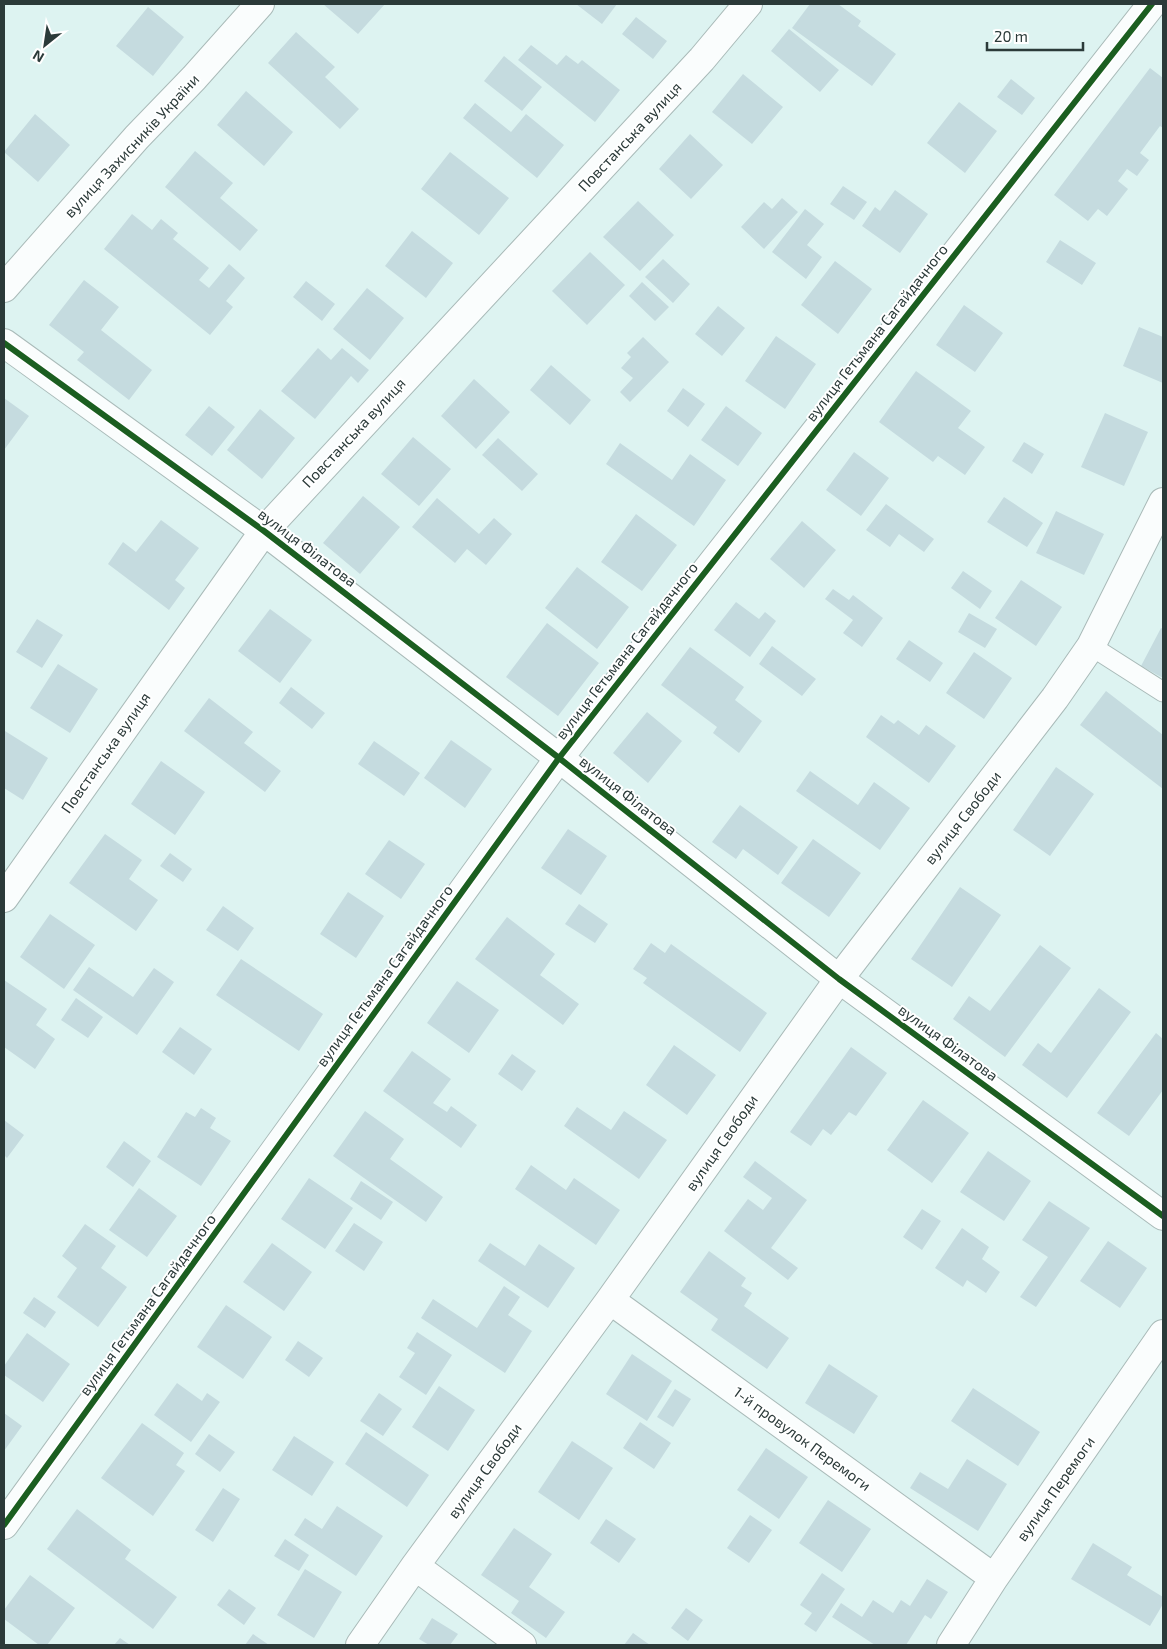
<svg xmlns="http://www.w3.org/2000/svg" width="1167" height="1649" font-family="'Exo 2',sans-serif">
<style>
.building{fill:#c5dbdf}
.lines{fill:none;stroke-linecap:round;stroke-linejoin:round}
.service-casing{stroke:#a9bab8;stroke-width:21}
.minor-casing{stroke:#a9bab8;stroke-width:30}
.service{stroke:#fafdfd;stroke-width:19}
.minor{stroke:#fafdfd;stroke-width:28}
.cycleway-casing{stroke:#fff;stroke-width:9}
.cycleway{stroke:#1b5e20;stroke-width:6}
.labels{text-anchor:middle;stroke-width:4;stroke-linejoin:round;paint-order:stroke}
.street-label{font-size:15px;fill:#2b3a39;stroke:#fff}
</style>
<rect width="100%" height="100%" fill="#ddf3f1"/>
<path class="building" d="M323,4H385L358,34Z
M576,4H617L602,24Z
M810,4H838L861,21L858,26L896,54L872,86L792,28Z
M148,7L184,37L153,76L116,46Z
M636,17L667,41L653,59L622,34Z
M789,29L839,70L820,92L771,51Z
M296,32L335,67L325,77L359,109L340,129L268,63Z
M531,45L557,65L566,55L578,64L582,60L620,90L595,122L518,60Z
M504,56L542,87L522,111L484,81Z
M1150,68L1163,78V128L1160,126L1140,153L1149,160L1137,176L1127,169L1118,181L1128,189L1107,216L1098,209L1088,221L1054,195Z
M743,74L783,107L752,144L712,112Z
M1011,79L1035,98L1022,115L997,97Z
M246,91L293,132L264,166L217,125Z
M959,102L997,131L965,173L927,143Z
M475,103L511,132L526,114L564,145L537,178L463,118Z
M35,114L70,145L38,182L4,152Z
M690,134L723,165L691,199L659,169Z
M195,151L233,183L220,198L258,230L240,251L165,187Z
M450,152L509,198L479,235L421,189Z
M843,186L867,202L854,220L830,204Z
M895,190L928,214L900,253L862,226L875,207L880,211Z
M782,198L798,212L764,249L741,227L764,202L772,209Z
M638,201L674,235L640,271L603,237Z
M805,209L824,224L807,245L822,257L806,279L772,252Z
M132,214L152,230L161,219L178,233L173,239L209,268L199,280L209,288L229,264L245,278L226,301L233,307L210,335L104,249Z
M412,231L453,263L426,298L385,266Z
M1060,240L1096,263L1082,285L1046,262Z
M590,252L625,285L587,325L552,291Z
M663,259L690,284L673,303L645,277Z
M835,261L872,289L838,334L801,305Z
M84,280L119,307L101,330L152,370L129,400L77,360L84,352L49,325Z
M306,281L335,304L322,321L293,297Z
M642,282L669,307L655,321L629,296Z
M367,288L404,318L370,360L333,329Z
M964,305L1003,333L975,372L936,345Z
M718,306L745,328L722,356L695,334Z
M1139,327L1163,337V383L1123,366Z
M776,336L816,364L785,409L745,381Z
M643,337L669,362L630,402L620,392L633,378L621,368L631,357L627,353Z
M318,348L331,360L342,348L369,370L358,383L351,376L315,419L281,391Z
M551,365L591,400L570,425L530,390Z
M916,371L971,411L958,428L985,447L965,475L938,456L933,462L879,422Z
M474,379L510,412L476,449L441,416Z
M683,388L705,404L688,427L667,411Z
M4,398L29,416L4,450Z
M209,406L235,427L212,456L185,435Z
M726,406L762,433L738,466L701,440Z
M260,409L295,438L262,479L227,450Z
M1105,413L1148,432L1124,486L1081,467Z
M413,437L451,469L419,506L381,474Z
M498,438L538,474L522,491L482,455Z
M1024,442L1044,454L1032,474L1012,461Z
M620,443L672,480L690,454L726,480L694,526L606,464Z
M854,452L889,478L861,516L826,490Z
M363,496L400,527L360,574L323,543Z
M1004,497L1043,523L1027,547L987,522Z
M437,498L479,534L494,518L512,534L486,565L467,549L455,563L412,527Z
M886,504L934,539L924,552L899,534L890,547L866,530Z
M1056,511L1104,534L1084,575L1036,553Z
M636,514L677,545L642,591L601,562Z
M161,520L199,548L175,580L185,588L169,610L108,564L123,542L136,552Z
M802,521L836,550L804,588L770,559Z
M577,567L629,607L597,649L545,608Z
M963,571L992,591L980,609L951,588Z
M1021,580L1062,607L1036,646L995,618Z
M833,589L849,600L853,595L883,618L862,647L843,633L853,620L825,599Z
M736,602L759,619L765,612L776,621L750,657L714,630Z
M270,609L312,640L280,683L238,651Z
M969,613L997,629L985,648L958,632Z
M37,619L63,635L42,668L16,652Z
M547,623L599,663L558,716L506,677Z
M1161,628L1163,629V678L1141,666Z
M909,640L943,663L930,682L896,659Z
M772,646L816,679L802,696L759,664Z
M690,647L744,687L735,700L762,721L739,753L713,733L717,727L661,685Z
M974,652L1012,678L984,719L946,693Z
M58,664L98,689L70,733L30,708Z
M291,687L325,713L312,729L279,703Z
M1106,691L1163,735V789L1080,725Z
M209,698L253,732L244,743L281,771L265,792L184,731Z
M647,712L682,741L648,783L613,753Z
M881,715L894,724L898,720L919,735L926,725L956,746L929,783L866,737Z
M5,731L48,758L23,800L4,788V734Z
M451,740L492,769L465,808L424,778Z
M374,741L420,773L404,796L358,764Z
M161,761L205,792L175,835L131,804Z
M1056,767L1094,794L1050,856L1013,830Z
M810,771L858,805L874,782L910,808L880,850L796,791Z
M740,805L798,847L778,875L743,849L736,859L712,842Z
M568,829L607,856L581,895L541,868Z
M105,834L142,860L129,879L158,900L136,931L69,883Z
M813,839L861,873L829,917L781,883Z
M389,840L425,864L401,899L365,874Z
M170,853L192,869L183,882L160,866Z
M960,887L1001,915L952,987L911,959Z
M348,892L384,916L356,958L320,934Z
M579,904L608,924L595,943L565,924Z
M223,906L254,928L238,951L206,930Z
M50,914L95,945L64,989L20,957Z
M507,917L555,954L540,975L579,1004L563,1025L475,959Z
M651,943L665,953L671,944L767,1013L740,1052L643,983L647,978L633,969Z
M1040,945L1071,968L1005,1057L953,1019L969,996L990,1011Z
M241,959L323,1014L299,1051L216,995Z
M89,967L133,997L154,968L174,982L137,1035L73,990Z
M4,980L47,1009L36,1025L55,1039L35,1069L4,1047Z
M457,981L499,1010L469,1053L427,1023Z
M1099,988L1131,1012L1067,1098L1022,1065L1038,1043L1051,1053Z
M76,998L103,1017L88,1038L61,1020Z
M180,1027L212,1049L194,1075L162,1052Z
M1156,1033L1163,1039V1090L1129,1136L1097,1113Z
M674,1045L716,1075L687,1115L646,1085Z
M851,1047L887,1073L856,1116L849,1112L831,1135L823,1129L811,1146L790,1132Z
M412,1051L451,1079L433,1103L447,1112L451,1106L477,1125L461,1148L383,1091Z
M512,1054L536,1071L522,1091L498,1074Z
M923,1100L969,1133L932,1183L887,1150Z
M577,1107L611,1130L624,1111L667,1140L639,1179L564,1126Z
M201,1108L216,1118L210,1128L231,1141L201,1186L157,1157L186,1112L195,1117Z
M365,1111L404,1139L390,1159L443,1197L426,1222L333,1156Z
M4,1120L24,1135L7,1158L4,1155Z
M124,1141L151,1161L133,1187L106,1167Z
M988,1151L1031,1181L1004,1221L960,1192Z
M755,1161L807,1200L771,1248L798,1268L788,1280L724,1231L748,1199L763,1210L772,1198L743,1177Z
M531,1165L566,1190L574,1178L620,1210L596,1245L515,1189Z
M309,1178L353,1208L325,1249L281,1219Z
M361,1181L393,1202L381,1220L350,1199Z
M139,1188L177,1216L147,1257L109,1230Z
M1049,1201L1090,1228L1036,1307L1020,1297L1048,1257L1022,1240Z
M922,1209L941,1221L922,1250L903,1237Z
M354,1223L383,1242L364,1271L335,1251Z
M85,1224L116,1246L101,1268L127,1287L98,1327L57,1297L77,1268L62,1256Z
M962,1228L989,1247L982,1259L1000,1272L986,1293L967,1280L963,1287L935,1268Z
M1108,1241L1147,1268L1120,1308L1080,1281Z
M272,1243L312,1272L284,1311L243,1282Z
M490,1243L525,1266L539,1244L575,1268L548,1308L478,1261Z
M709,1251L746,1278L741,1286L752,1293L744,1306L789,1338L767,1369L711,1330L718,1319L680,1292Z
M504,1286L520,1297L508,1315L532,1331L505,1373L421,1318L433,1299L477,1328Z
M34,1297L56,1312L45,1328L23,1313Z
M226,1305L272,1337L243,1379L197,1347Z
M417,1332L452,1355L426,1395L399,1377L415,1353L407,1348Z
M27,1333L70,1364L43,1402L4,1375V1366Z
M298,1341L323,1358L309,1377L285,1360Z
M632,1354L672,1381L647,1421L606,1394Z
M829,1364L878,1396L854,1434L805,1403Z
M177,1383L202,1401L207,1393L220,1402L191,1442L154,1415Z
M439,1386L475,1410L448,1451L412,1427Z
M973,1388L1040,1432L1018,1466L951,1421Z
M675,1389L691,1399L673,1427L657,1417Z
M379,1393L402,1409L383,1436L360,1421Z
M4,1413L22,1426L4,1451Z
M640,1422L671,1443L654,1469L623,1448Z
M142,1423L184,1453L176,1465L185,1471L153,1516L101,1478Z
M366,1432L429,1475L407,1507L345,1464Z
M209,1434L235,1452L220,1472L195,1454Z
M294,1436L334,1462L312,1496L272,1470Z
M572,1441L613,1468L579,1520L538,1492Z
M766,1448L808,1477L779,1519L737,1490Z
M967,1459L1007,1484L978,1531L910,1488L920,1472L948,1489Z
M223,1488L240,1499L213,1542L195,1530Z
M828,1500L871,1529L842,1572L799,1543Z
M337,1506L383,1536L356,1576L294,1535L305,1518L322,1529Z
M77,1509L131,1550L125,1559L177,1597L153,1629L47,1549Z
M750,1515L772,1530L749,1563L727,1548Z
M606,1519L636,1539L619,1563L590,1543Z
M514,1528L552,1554L529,1587L565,1612L546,1638L511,1613L519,1601L481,1575Z
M285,1539L309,1555L299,1571L274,1556Z
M1093,1543L1132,1567L1127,1575L1163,1597V1604L1150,1626L1071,1579Z
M305,1569L342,1592L314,1638L277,1615Z
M822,1573L845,1589L816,1632L804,1624L812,1613L800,1605Z
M30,1575L75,1608L47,1645H39L4,1619V1610Z
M927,1579L948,1592L931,1619L925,1615L906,1645H875L832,1617L841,1603L862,1617L873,1600L893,1613L901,1600L910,1606Z
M229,1589L256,1608L244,1625L217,1605Z
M686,1608L703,1620L688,1641L671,1628Z
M432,1618L458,1634L450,1645H429L419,1639Z
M633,1633L650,1645H624Z
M253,1634L269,1645H245Z
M120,1638L130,1645H114Z"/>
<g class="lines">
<defs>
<path id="service" d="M1091,646L1163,692"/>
<path id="minor" d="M4,288L137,137L194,78L260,4
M4,343L264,531L559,758L839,979L1163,1216
M4,898L264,531L702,59L748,4
M610,1300L994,1578
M4,1525L559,758L1152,4
M415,1566L522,1645
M360,1645L415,1566L610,1300L839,979L1055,698L1091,646L1163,502
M951,1645L994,1578L1163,1334"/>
</defs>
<use href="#service" class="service-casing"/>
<use href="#minor" class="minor-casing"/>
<use href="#service" class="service"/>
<use href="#minor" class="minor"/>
<defs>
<path id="cycleway" d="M4,343L264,531L559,758L839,979L1163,1216
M4,1525L559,758L1152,4"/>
</defs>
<use href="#cycleway" class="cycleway-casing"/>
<use href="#cycleway" class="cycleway"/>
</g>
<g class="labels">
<g class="street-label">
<text transform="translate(630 137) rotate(-47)" y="5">Повстанська вулиця</text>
<text transform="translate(132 146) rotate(-47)" y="5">вулиця Захисників України</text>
<text transform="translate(877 333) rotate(-52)" y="5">вулиця Гетьмана Сагайдачного</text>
<text transform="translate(354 433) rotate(-47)" y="5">Повстанська вулиця</text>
<text transform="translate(307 548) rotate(37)" y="5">вулиця Філатова</text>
<text transform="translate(627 651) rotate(-52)" y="5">вулиця Гетьмана Сагайдачного</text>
<text transform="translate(106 753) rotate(-55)" y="5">Повстанська вулиця</text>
<text transform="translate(628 796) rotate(38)" y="5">вулиця Філатова</text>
<text transform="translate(963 818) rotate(-52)" y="5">вулиця Свободи</text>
<text transform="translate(385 976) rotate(-54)" y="5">вулиця Гетьмана Сагайдачного</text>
<text transform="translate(948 1043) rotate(36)" y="5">вулиця Філатова</text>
<text transform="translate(722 1143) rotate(-55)" y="5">вулиця Свободи</text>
<text transform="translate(148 1305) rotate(-54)" y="5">вулиця Гетьмана Сагайдачного</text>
<text transform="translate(802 1439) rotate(36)" y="5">1-й провулок Перемоги</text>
<text transform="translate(485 1471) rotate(-54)" y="5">вулиця Свободи</text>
<text transform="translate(1056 1489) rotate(-55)" y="5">вулиця Перемоги</text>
</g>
</g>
<rect width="1167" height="1649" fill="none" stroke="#2b3a39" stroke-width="10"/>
<g transform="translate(45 45) rotate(210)" stroke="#ffffff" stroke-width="4" paint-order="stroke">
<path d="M0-4L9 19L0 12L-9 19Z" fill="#2b3a39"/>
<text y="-8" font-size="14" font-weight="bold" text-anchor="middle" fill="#2b3a39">N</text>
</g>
<path d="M987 42v8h96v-8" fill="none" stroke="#2b3a39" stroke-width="2.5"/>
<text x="994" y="42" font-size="15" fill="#2b3a39" stroke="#ffffff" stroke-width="4" paint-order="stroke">20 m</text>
</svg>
